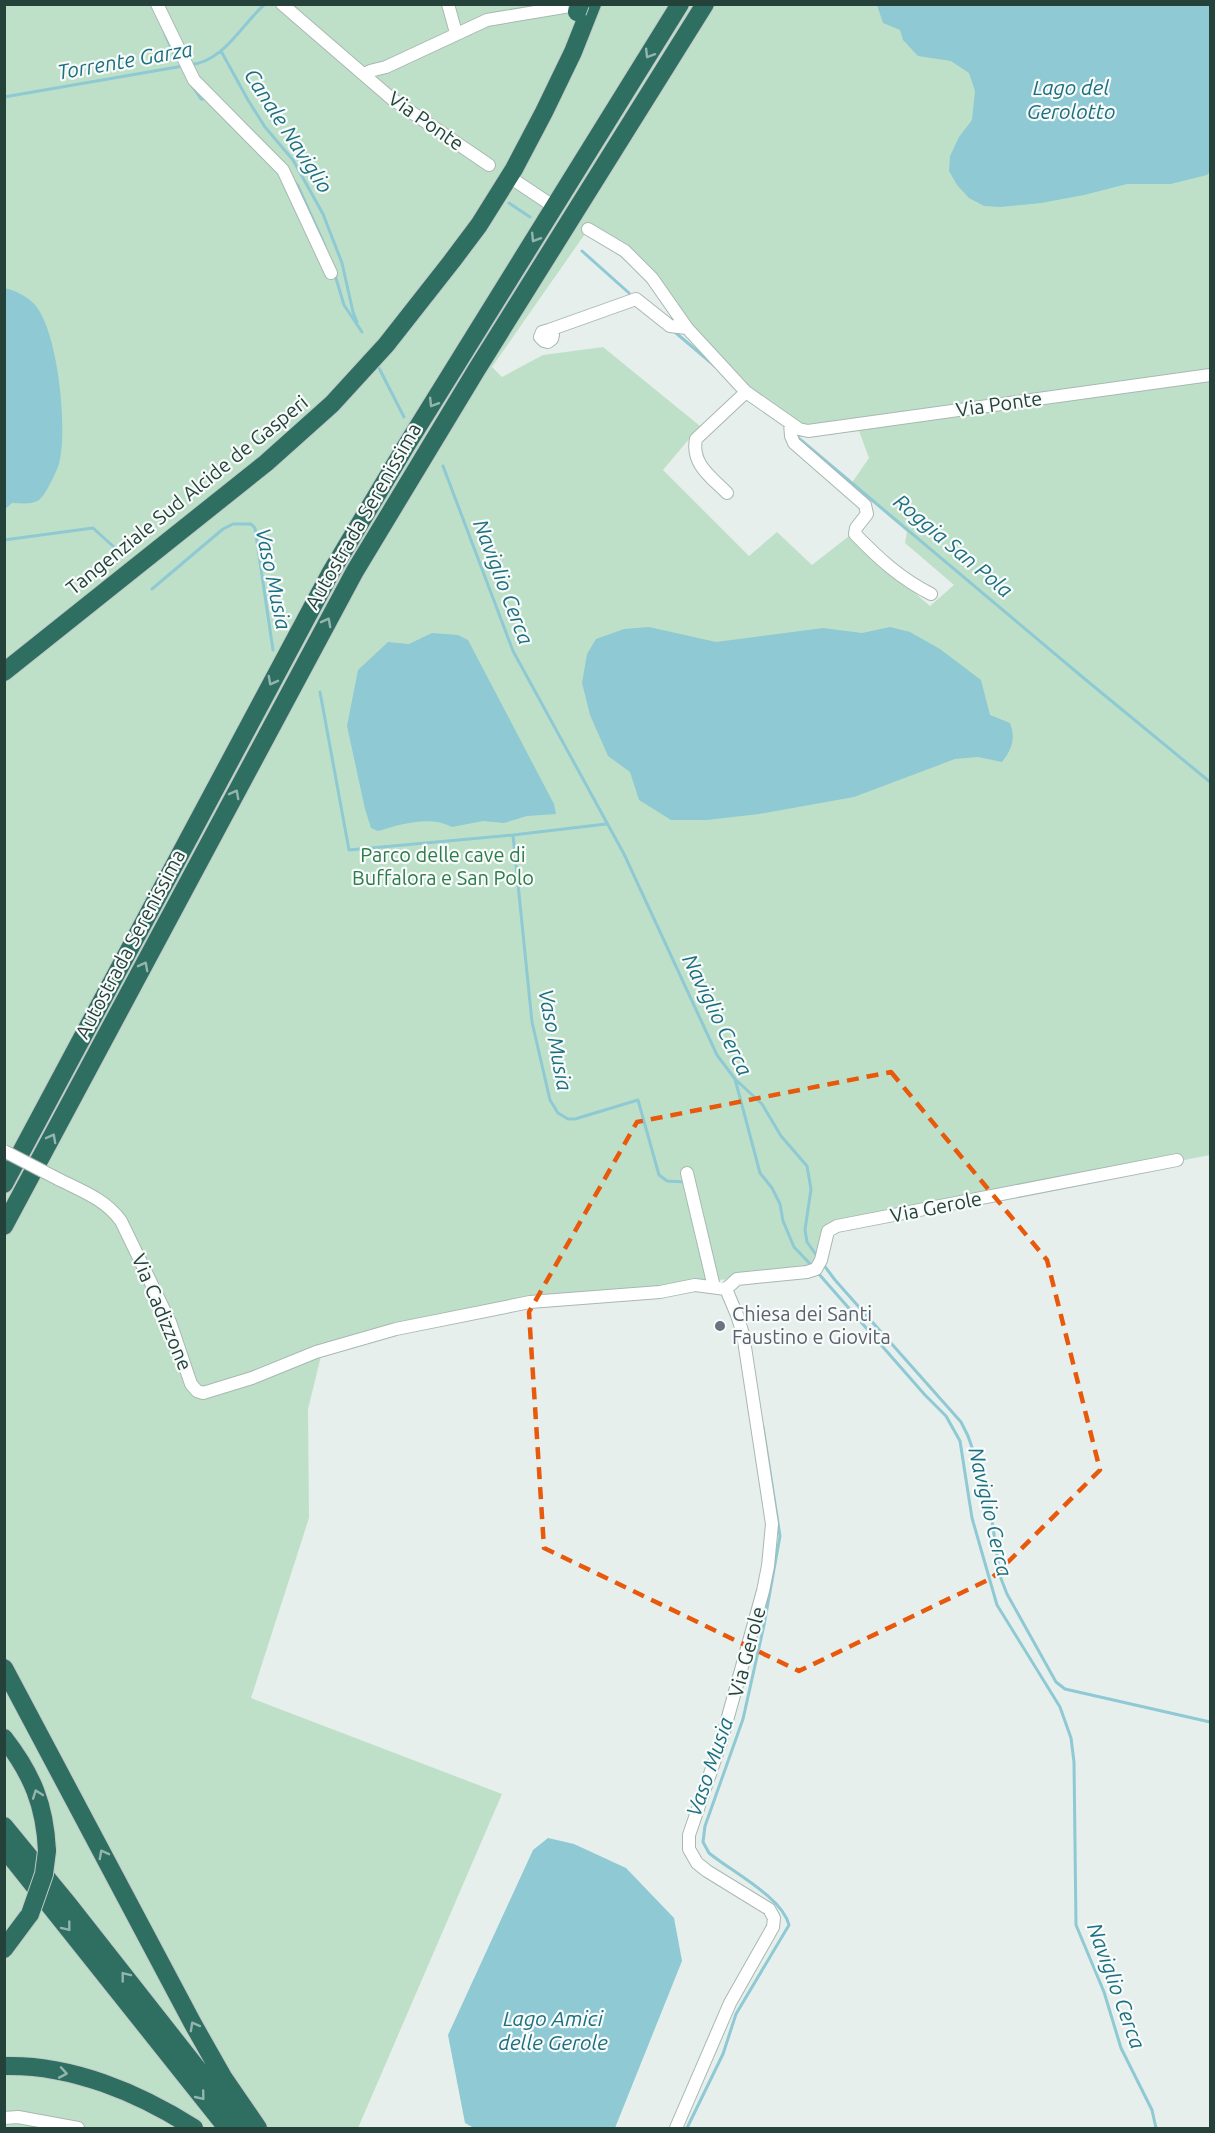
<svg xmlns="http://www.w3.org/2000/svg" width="1215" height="2133" font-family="Ubuntu,sans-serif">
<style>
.green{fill:#bfe0c8;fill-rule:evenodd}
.water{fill:#8ec9d4}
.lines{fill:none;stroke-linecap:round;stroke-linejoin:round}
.stream{stroke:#8ec9d4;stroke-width:3}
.minor-casing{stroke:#a8b8b2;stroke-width:14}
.highway-casing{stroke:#c2cac8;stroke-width:20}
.minor{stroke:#fff;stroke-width:12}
.highway{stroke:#2f6f62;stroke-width:18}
.minor-bridge-casing{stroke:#a8b8b2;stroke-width:14;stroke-linecap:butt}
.highway-bridge-casing{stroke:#c2cac8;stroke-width:20;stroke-linecap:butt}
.minor-bridge{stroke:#fff;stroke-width:12}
.highway-bridge{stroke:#2f6f62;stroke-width:18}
.oneway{stroke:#93b5ae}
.marked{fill:none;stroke:#e8590c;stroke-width:4.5;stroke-dasharray:12 8;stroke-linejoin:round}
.worship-dot{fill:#6b7280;stroke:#f7fbf9;stroke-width:2}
.labels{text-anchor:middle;stroke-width:4.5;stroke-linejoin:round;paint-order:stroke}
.street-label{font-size:20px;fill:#24423a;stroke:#f7fbf9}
.park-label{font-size:20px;fill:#2d7a4b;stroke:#f7fbf9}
.worship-label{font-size:20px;fill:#5b616d;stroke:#f7fbf9;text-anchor:start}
.water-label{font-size:21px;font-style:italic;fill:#1c6f80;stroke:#f7fbf9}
</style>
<rect width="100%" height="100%" fill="#e6efeb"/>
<path class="green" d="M5,5H1210V1155L939,1208L826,1234L819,1265L808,1271L659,1286L519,1297L322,1352L308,1409L309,1518L251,1698L502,1794L358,2128H5ZM587,231L650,280L747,397L802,437L859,431L869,458L851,484L907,532L905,543L954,585L930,606L849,536L812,565L777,532L749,556L663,470L700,426L603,347L543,355L502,377L492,367Z"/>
<path class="water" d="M877,5H1210V171L1207,175L1171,184H1127L1084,195L1041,203L1000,207L984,206L969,198L957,185L949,171L950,156L959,137L972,120L975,91L969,73L951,61L918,56L903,40L900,30L883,23Z
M4,288C15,290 29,297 36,306C58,334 67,425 60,459C59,466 55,474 52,480C49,486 44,496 39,500C31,505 21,503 12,503L5,509Z
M649,627L716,642L823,628L862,633L890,627L910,632L940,649L981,680L990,715L1010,723C1016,738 1012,749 1002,762L978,757L955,759L854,797L759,814L707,820H671L639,800L630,772L608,756L590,715L582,683L587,654L596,639L624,629Z
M432,633L458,635L468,640L554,804L556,814L527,816L504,823L483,821L452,827C431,815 400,824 378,831L371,828L365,809L347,726L358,670L388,642L409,644Z
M548,1838L574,1844L626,1868L674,1918L682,1961L615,2128H474L465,2123L448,2035L533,1850Z"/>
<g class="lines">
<path class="stream" d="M165,34L175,57
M221,51L248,100L265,127L293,160L323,214L342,263L353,312L357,322
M189,65C224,62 241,25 265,4
M193,87L201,99H207
M4,97L183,66
M293,180L298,186L325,246
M509,203L530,217
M582,251L629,293
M335,275L344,305L362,332
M676,333L716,367
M379,368L404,417
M796,436L1086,680L1210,782
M443,466L513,651L624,854L717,1055L735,1079L760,1173L772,1188L780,1204L783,1221L794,1247L814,1268
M4,540L93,528L115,548
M152,589L223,529L233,524H251L255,528L273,650
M320,692L349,850L513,835L532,1022L550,1100L558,1113L568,1119H575L638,1100L659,1175L667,1181L685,1182
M513,835L606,824
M736,1080L762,1104L781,1136L807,1166L811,1189L805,1230L807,1242L817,1256
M823,1264L835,1280L961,1422L968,1436L981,1473L991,1514L1000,1576L1007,1594L1056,1682L1065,1689L1210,1722
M818,1273L925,1395L946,1416L960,1441L972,1518L997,1605L1060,1707L1071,1738L1074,1762L1076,1925L1104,1992L1121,2048L1152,2110L1156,2128
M687,2128L723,2054L736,2014L789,1925C782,1897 732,1872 709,1853L703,1842L705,1826L743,1719L764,1625L780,1536L763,1427"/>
<defs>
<path id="minor" d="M157,4L194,80L283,170L331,273
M282,4L392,99L489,165
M448,4L456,33
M365,75L370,71L386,67L487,20L582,4
M514,180L547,202
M588,229L625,251L652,278L687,328L746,392L799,429L808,431L1210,375
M549,330L553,335L552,339L548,342L544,341L540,337L542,332L549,330L636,299L670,326L687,328
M790,423L791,436L794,443L865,505L867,514L856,528L855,534C878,558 901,579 931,594
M727,493C711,477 691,464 696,439L746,392
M687,1173L714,1287
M58,1179C82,1191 105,1199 121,1221L170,1322L191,1384L197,1391L203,1393L252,1378L316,1352L396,1329L530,1302L660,1292L695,1285L726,1289L737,1315L743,1334L772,1524L768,1566L763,1591L721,1742L689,1835V1849L697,1863L707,1871L769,1909L774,1918L773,1927L730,2003L676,2128
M726,1289L737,1279L807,1272L816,1269L821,1260L828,1231L837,1226L1177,1160
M4,2118L18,2117L78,2128"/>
<path id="highway" d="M4,672L266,463L332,404L386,345L452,261L479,225L514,169L544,112L573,52L592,4
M4,1184L331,572L406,446L680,4
M4,1226L355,571L477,369L705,4
M4,1668L193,2024L223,2077L258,2128
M4,1738C32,1774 45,1805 47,1851
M4,1826L68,1904L244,2128
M4,1848L227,2128
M4,1949L30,1914
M4,2066C71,2064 139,2093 194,2128"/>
</defs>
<use href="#minor" class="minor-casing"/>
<use href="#highway" class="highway-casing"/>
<use href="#minor" class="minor"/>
<use href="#highway" class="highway"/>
<defs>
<path id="minor-bridge" d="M4,1151L58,1179"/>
<path id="highway-bridge" d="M577,12L580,4
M30,1914L44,1874L47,1851"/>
</defs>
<use href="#minor-bridge" class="minor-bridge-casing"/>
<use href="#highway-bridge" class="highway-bridge-casing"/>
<use href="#minor-bridge" class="minor-bridge"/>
<use href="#highway-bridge" class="highway-bridge"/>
</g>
<defs><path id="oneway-chevron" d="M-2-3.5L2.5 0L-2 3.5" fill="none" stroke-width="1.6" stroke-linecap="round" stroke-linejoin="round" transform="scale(1.5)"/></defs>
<g class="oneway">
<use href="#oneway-chevron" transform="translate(649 54) rotate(122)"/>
<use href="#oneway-chevron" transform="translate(535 238) rotate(122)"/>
<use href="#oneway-chevron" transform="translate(433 403) rotate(122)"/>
<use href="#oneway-chevron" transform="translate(327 622) rotate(-62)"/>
<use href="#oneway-chevron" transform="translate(272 681) rotate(118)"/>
<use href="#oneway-chevron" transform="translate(235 794) rotate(-62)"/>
<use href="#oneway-chevron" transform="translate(144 966) rotate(-62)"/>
<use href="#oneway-chevron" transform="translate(52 1138) rotate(-62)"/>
<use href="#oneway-chevron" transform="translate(37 1794) rotate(-110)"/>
<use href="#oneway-chevron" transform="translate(103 1854) rotate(-118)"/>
<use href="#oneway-chevron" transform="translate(67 1927) rotate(52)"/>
<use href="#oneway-chevron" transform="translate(125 1976) rotate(-128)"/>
<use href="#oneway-chevron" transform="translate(194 2026) rotate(-119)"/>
<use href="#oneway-chevron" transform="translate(63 2073) rotate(10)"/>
<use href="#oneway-chevron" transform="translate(201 2096) rotate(51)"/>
</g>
<path class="marked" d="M891,1072L1047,1260L1100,1470L992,1578L799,1671L544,1548L529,1312L637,1122Z"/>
<circle class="worship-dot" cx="720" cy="1326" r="6"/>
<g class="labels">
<g class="street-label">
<text transform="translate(426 121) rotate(35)" y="7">Via Ponte</text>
<text transform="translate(999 404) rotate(-8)" y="7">Via Ponte</text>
<text transform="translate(187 495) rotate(-39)" y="7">Tangenziale Sud Alcide de Gasperi</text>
<text transform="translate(363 516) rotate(-60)" y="7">Autostrada Serenissima</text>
<text transform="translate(130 944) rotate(-62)" y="7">Autostrada Serenissima</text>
<text transform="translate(936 1207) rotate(-11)" y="7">Via Gerole</text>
<text transform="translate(162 1312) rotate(67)" y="7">Via Cadizzone</text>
<text transform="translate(747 1652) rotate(-75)" y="7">Via Gerole</text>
</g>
<g class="park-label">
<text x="443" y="862">Parco delle cave di<tspan x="443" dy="23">Buffalora e San Polo</tspan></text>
</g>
<g class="worship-label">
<text x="732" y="1321">Chiesa dei Santi<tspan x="732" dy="23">Faustino e Giovita</tspan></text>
</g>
<g class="water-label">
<text transform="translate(125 61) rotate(-10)" y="7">Torrente Garza</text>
<text x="1071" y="95">Lago del<tspan x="1071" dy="24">Gerolotto</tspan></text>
<text transform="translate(288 131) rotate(57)" y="7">Canale Naviglio</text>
<text transform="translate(953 546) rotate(40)" y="7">Roggia San Pola</text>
<text transform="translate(273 579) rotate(78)" y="7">Vaso Musia</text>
<text transform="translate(503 582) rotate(69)" y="7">Naviglio Cerca</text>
<text transform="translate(717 1015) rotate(64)" y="7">Naviglio Cerca</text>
<text transform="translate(555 1040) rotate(79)" y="7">Vaso Musia</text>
<text transform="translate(990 1512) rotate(77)" y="7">Naviglio Cerca</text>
<text transform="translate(710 1767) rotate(-71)" y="7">Vaso Musia</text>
<text transform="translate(1116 1986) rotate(70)" y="7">Naviglio Cerca</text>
<text x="553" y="2026">Lago Amici<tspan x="553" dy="24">delle Gerole</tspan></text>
</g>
</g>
<rect width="1215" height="2133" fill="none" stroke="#24423a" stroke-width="12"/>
</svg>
